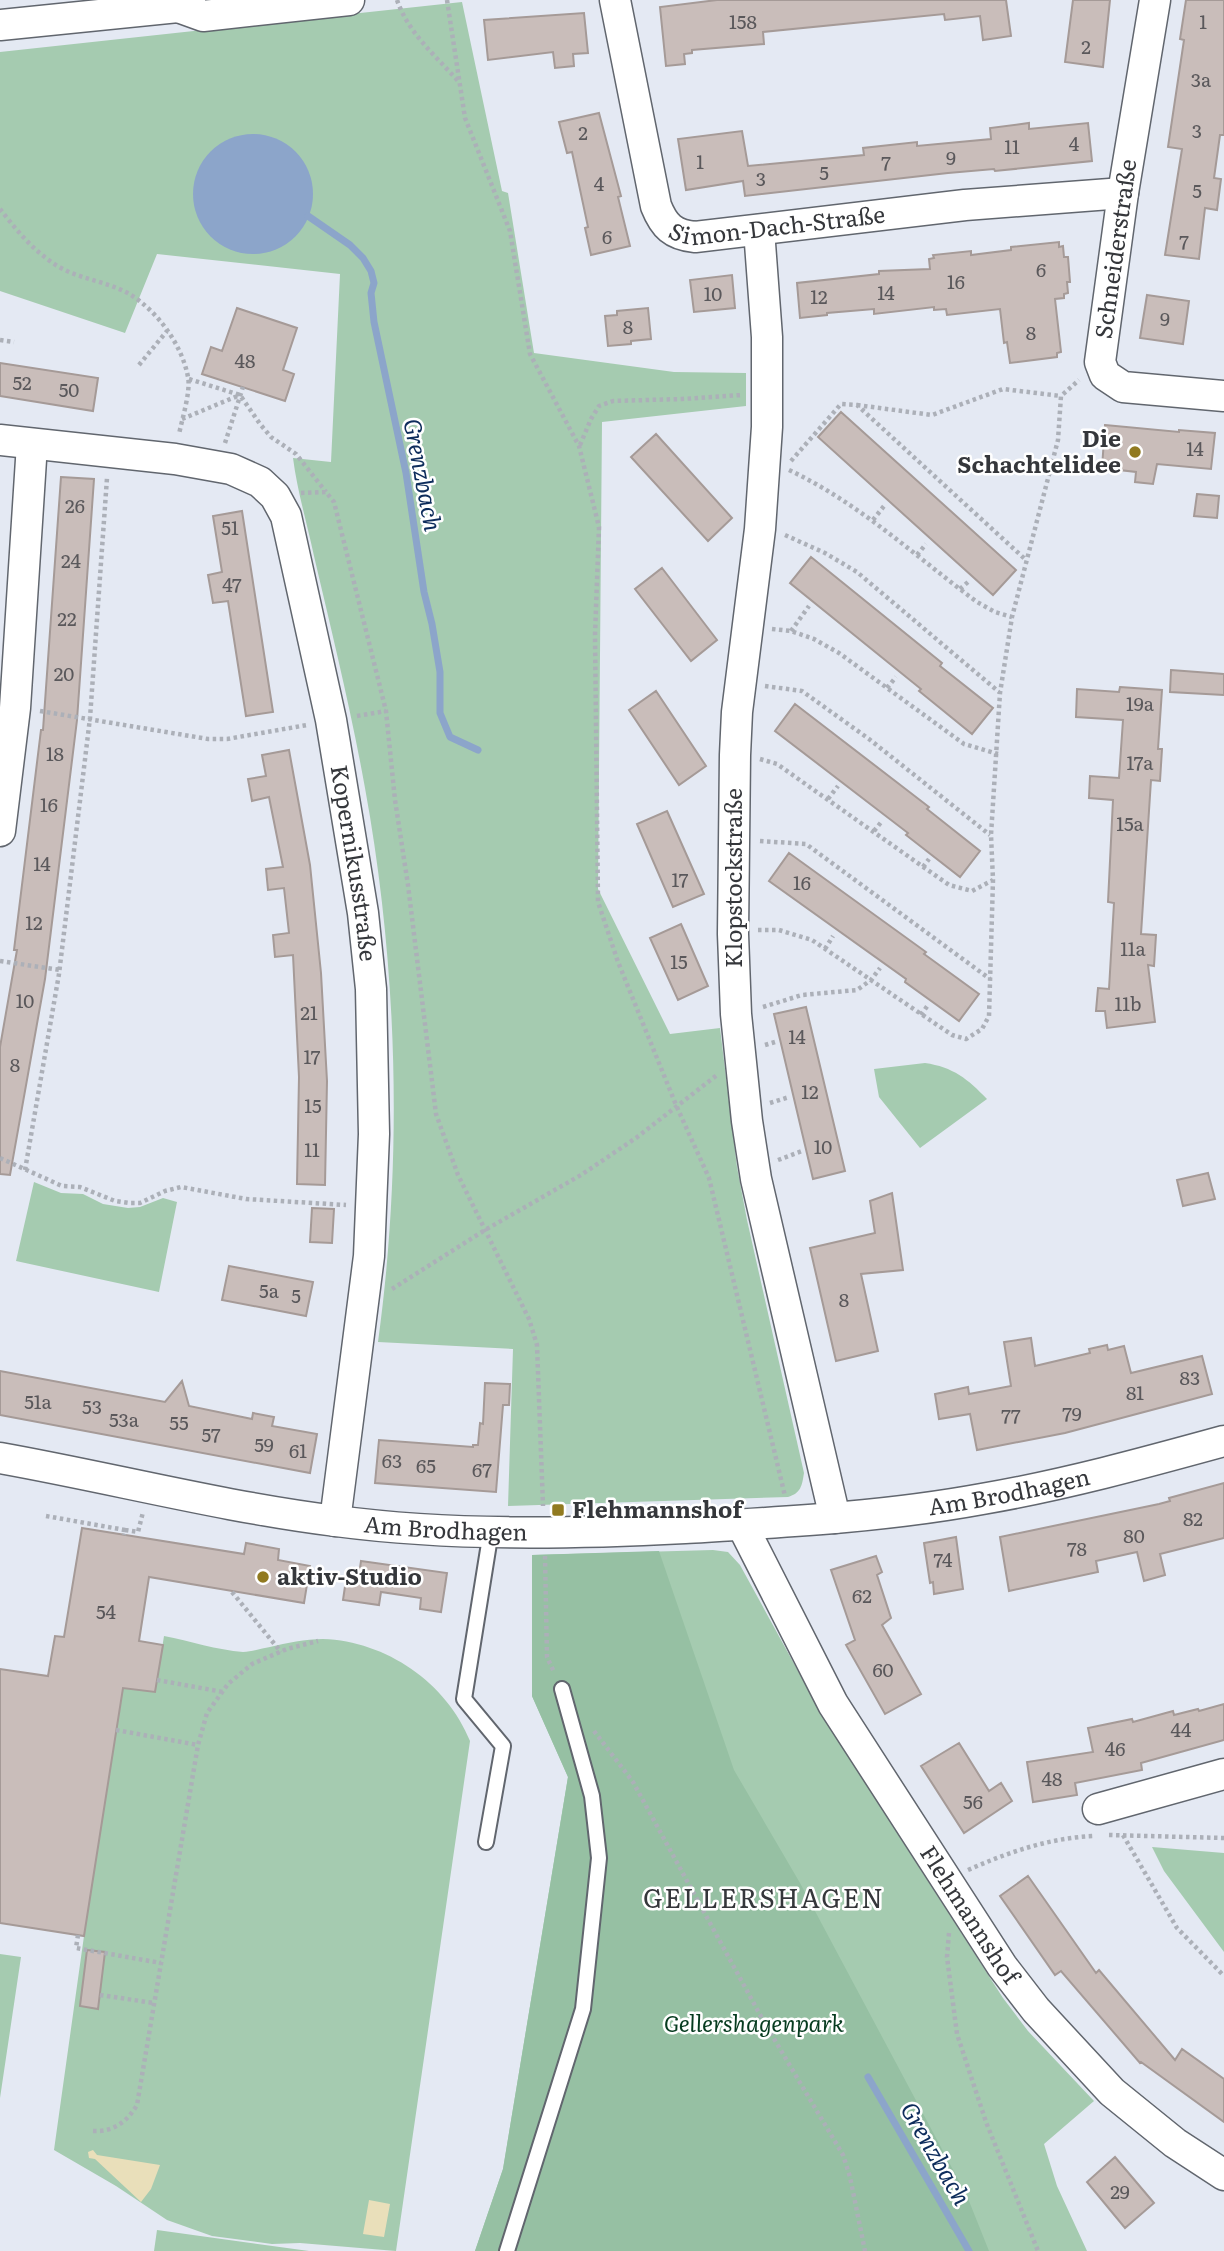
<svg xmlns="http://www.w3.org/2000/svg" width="1224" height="2251" font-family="Literata,serif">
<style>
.green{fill:#a5cbb0}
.forest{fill:#96c0a3}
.sand{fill:#e9dfba}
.water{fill:#8ca5ca}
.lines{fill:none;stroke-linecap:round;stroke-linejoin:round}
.stream{stroke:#8ca5ca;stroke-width:7}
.building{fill:#c9bdba;stroke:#a59a97;stroke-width:2}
.lane-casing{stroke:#61666e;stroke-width:18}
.street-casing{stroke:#61666e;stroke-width:33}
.path{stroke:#acb0b8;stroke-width:4.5;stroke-dasharray:3.5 3.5;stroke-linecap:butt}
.lane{stroke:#fff;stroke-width:14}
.street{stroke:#fff;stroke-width:30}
.poi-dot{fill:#917a20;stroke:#fff;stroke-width:2.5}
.labels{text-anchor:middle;stroke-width:5;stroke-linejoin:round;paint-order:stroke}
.number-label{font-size:19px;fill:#5a585b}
.street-label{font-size:23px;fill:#35373b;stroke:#fff}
.poi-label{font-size:23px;font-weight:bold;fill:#35373b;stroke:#fff;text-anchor:start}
.park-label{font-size:23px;font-style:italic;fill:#063b1f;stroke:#fff}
.water-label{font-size:24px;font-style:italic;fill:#0d2c5b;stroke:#fff}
.quarter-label{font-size:26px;letter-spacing:2px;fill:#35373b;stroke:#fff}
</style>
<rect width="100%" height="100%" fill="#e4e9f3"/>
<path class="green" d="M462,2L502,191L508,193L534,353L674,372L746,373V406L602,422L598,889L670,1034L720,1028L737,1167L747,1220L804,1473C802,1486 801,1493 788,1497L508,1506L513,1349L378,1342C403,1160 398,969 365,788C351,710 332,633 314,556C307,523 297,490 293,458L331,462L340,274L157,254L125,333L0,291V52Z
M925,1063C953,1067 968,1079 987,1099L920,1148L879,1097L874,1069Z
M34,1182L61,1193L83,1194L103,1204L128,1208L140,1207L163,1198L177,1202L159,1292L16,1261Z
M713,1550L728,1552L740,1565L826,1722L1003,1998L1028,2031L1094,2101L1044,2144L1057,2186L1087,2251H475L503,2169L568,1777L532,1696V1555Z
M164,1636C190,1641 217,1650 243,1652C252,1652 262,1648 270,1647C287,1643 305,1639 323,1639C386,1641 447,1683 470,1741L396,2251L300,2243L272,2244L212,2236L167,2220L116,2186L54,2150L84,1936L123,1688L155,1692Z
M1152,1847L1224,1853V1952L1164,1871Z
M0,1954L21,1957L0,2098Z
M157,2230L309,2251H154Z"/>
<path class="forest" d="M659,1551L734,1770L800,1883L967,2196L989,2251H475L503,2169L568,1777L532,1696V1555Z"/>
<path class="sand" d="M93,2150L97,2155L160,2165L151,2189L141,2202L95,2159L89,2158L88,2152Z
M369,2200L390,2204L384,2237L363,2234Z"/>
<path class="water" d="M193 194a60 60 0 1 1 120 0a60 60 0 1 1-120 0Z"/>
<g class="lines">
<path class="stream" d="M308,216L350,245L363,258L371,271L374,283L371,293L374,322L406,473L424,592L432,624L440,672V713L450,737L478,750
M868,2077L969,2251"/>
</g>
<path class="building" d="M717,0H1006L1011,36L983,40L980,16L945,20L944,14L763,32L764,44L692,50V53L684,54L685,64L666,66L660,7Z
M1073,0H1110L1103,67L1065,62Z
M1186,0H1224V135H1220L1214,178L1221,179L1217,210L1205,208L1199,259L1165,255L1182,149L1168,147L1184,40L1180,39Z
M584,13L588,53L573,54L574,66L555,68L553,52L488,60L484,20Z
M599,113L621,196L618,197L630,246L591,255L585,228L588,227L572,152L567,153L559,122Z
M1029,123V129L1088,123L1092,161L995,171L994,169L948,173L745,196L743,181L686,190L678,139L742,131L748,166L864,155L863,148L917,142V146L991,139L990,128Z
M1059,242V247L1063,246L1064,257H1068L1070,282H1067L1068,293L1064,294V298L1055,299L1061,352L1057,353V357L1010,363L1007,342L1004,343L1000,309L947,315L946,309L934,310V307L874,314V309L827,313V315L800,318L797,283L879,274V271L930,269L929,259L934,258L933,255L971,251V255L1011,250V247Z
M732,275L735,308L694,312L690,280Z
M1147,295L1189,301L1183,344L1140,338Z
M237,308L297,328L283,370L294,374L285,401L202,374L211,347L222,351Z
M648,308L651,339L631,341V344L608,346L605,316L617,315V311Z
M0,363L98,378L93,411L0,396Z
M841,412L1016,570L993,595L818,437Z
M1105,425L1179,432V430L1215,433L1211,469L1157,464L1153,484L1135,482L1136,472L1102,468Z
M656,434L732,518L708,541L631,457Z
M61,477L94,479L77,720L45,979L10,1175L0,1174V1047L17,950H14L41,730H43Z
M1197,494L1219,496L1217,518L1194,516Z
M242,511L273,712L246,716L228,601L213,603L208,575L222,572L213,516Z
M811,557L942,663L940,666L993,708L972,734L919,691L921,689L790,583Z
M662,568L717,640L691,661L635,589Z
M1171,670L1224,674V695L1170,692Z
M1120,687L1162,690L1158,749H1162L1160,781L1151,780L1141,934L1156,935L1154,966L1148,965L1155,1022L1107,1028L1105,1011H1096L1098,988L1109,989L1114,903L1108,902L1113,800L1089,798L1090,776L1119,778L1123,720L1076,717L1077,689L1119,692Z
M656,691L706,766L679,785L629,710Z
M795,704L929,807L927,809L980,851L960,877L906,835L908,833L775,731Z
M289,750L310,865L321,973L327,1081L325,1185L297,1184L299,1077L293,955L275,957L273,935L289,933L284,888L268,890L266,869L283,867L269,797L252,801L248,779L266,776L262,755Z
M667,811L704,894L673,907L637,824Z
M789,853L926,952L924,954L979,994L959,1021L905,982L906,979L769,881Z
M681,924L708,986L678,1000L650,938Z
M806,1007L845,1171L813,1179L774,1014Z
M1208,1173L1215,1199L1183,1206L1177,1180Z
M892,1193L903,1270L861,1274L878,1351L836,1361L810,1248L875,1233L870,1201Z
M312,1208L334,1209L332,1243L310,1242Z
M229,1266L313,1282L306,1316L222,1300Z
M1031,1338L1035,1366L1090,1353L1089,1349L1107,1345L1108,1350L1124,1346L1131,1373L1202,1356L1212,1394L1065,1433L977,1450L970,1414L939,1419L935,1394L968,1387L969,1394L1011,1386L1004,1342Z
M0,1371L165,1402L182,1381L189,1406L252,1419L253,1413L274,1417L272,1426L317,1434L310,1473L0,1415Z
M485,1383L510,1384L509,1405H503L496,1492L375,1483L379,1440L473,1447V1445H478L480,1423L483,1424Z
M1224,1483V1538L1160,1554L1165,1575L1144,1581L1137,1552L1096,1561L1098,1572L1009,1591L1000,1537L1159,1504L1170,1501L1169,1498Z
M82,1528L244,1554L246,1543L279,1549L278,1560L310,1566L304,1603L149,1577L139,1641L163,1645L155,1692L123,1688L84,1936L0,1923V1669L48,1676L55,1636L64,1637Z
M956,1537L963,1589L934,1594L933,1582L930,1583L924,1543Z
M876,1556L882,1572L877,1575L891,1618L882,1625L921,1694L885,1714L846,1645L855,1640L831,1570Z
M361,1561L447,1573L441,1612L420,1609L421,1598L381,1592L379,1605L343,1600L347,1573L359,1575Z
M1224,1704V1740L1141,1763L1142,1770L1075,1783L1077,1795L1033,1802L1027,1762L1093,1752L1088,1728L1132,1719L1133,1722L1173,1711L1174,1715L1198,1709L1199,1711Z
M959,1743L989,1791L1001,1783L1012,1801L964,1833L921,1766Z
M1028,1876L1096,1973L1099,1970L1175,2060L1182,2049L1224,2079V2122L1141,2062L1140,2063L1061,1971L1055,1975L1000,1896Z
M87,1950L105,1952L98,2009L80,2006Z
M1115,2157L1154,2203L1125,2228L1087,2182Z"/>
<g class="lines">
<defs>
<path id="lane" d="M486,1842L503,1746L464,1699L491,1531
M507,2251L583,2009L599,1858L592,1796L562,1689"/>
<g id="street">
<path id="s1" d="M615,0L656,206C664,226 673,235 695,237L965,205L1123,193"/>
<path d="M1155,0L1123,193L1100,362L1105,375L1123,387L1224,396"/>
<path d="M178,7L203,16L349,0"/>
<path d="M0,25L178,7L190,0"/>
<path d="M759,230L767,337V427L760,529L737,712L735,755L733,934L736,1014L747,1121L756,1179L835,1518"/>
<path id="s2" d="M0,440L175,459L231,469L260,482L275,496L286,516L331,720L363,913L371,989L374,1134L369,1256L335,1521"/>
<path d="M0,831L15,708L32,444"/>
<path id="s3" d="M0,1458C112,1478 223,1507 336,1521C451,1536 569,1534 685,1528C784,1522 884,1517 982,1499C1064,1485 1144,1463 1224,1441"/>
<path id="s4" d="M742,1525L833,1704L1002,1966L1036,2010L1112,2092L1175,2143L1224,2175"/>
<path d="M1098,1809L1224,1774"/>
</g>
</defs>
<use href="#lane" class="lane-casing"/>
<use href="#street" class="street-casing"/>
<path class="path" d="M397,0C409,34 435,55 458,81
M447,0L465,118L510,231L530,354L579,446L599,527L595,635L598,902L618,962L676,1105L709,1178L785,1496
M0,209C17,231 36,254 61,268C83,280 110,282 131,295C158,312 182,345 188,377C191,390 182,420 179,434
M0,340L14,342
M139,365L167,331
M189,379L240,395L260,424L271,437L296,454L326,492
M857,405L932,415L1003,389L1061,396
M182,419L240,395
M225,443L243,387
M580,445L591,419L599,406L613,401L682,399L742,395
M791,461L841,404L857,405L1026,560
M789,470C859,503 915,556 977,602L995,612L1012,617
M301,493L326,492L334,502L386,711L395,800L408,885L436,1114L458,1175L529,1319L537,1345L543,1506
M873,520L884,506
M785,535L825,553L857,572L999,692
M917,555L926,544
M960,589L968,582
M772,629L791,631L814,639L839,653L964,744L998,754
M791,631L809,606
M765,686L802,691L869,739L990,835
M887,688L896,677
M40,711L208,739H227L307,725
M357,716L386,711
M760,759L777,764L949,885L972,891L993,880
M828,799L838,786
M874,831L882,821
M760,841L806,844L990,979
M923,867L929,859
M758,930H779L812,940L952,1035L966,1039L982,1029L989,1016L993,880L991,835L1000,693L1012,617L1058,440L1061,396L1079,380
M825,949L833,936
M0,961L60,970
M763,1007L802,995L857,990L871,980L880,968
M921,1015L928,1005
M765,1045L775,1042
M770,1103L789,1097
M0,1158L62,1186L80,1187L115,1201L129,1203H140L165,1191L181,1187L246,1199L346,1205
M778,1160L802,1151
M25,1170L59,974L90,718L107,478
M392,1289L485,1230L581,1175L636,1138L717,1075
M46,1516L125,1530L124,1535
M125,1530L138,1532L143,1512
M545,1556L547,1657L554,1672
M232,1592L281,1652
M157,1680L223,1692
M116,1730L198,1745
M594,1731L633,1782L764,2022L843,2155L850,2177L865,2251
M1109,1835L1224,1838
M1123,1835L1177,1928L1224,1976
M968,1870C1009,1852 1049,1838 1094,1836
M949,1933L947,1957L957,2034L986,2122L1038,2251
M78,1935L76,1948L161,1963
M100,1995L154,2003
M93,2131C113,2132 127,2122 137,2105L198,1745L207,1713L228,1684L252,1664L287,1649L318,1641"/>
<use href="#lane" class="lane"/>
<use href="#street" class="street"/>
</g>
<g class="poi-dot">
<circle cx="1135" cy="452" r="7"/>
<rect x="551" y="1503" width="14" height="14" rx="3.5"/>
<circle cx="263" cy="1577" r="7"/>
</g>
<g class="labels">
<g class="number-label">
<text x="743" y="29">158</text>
<text x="1203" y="29">1</text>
<text x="1086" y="54">2</text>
<text x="1201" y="87">3a</text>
<text x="1197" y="138">3</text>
<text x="583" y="140">2</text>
<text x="1074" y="151">4</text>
<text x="1012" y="154">11</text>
<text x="951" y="165">9</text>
<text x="700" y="169">1</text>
<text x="886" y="170">7</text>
<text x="824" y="180">5</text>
<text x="761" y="186">3</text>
<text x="599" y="191">4</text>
<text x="1197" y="198">5</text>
<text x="607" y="244">6</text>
<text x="1184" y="249">7</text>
<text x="1041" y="277">6</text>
<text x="956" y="289">16</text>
<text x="886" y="300">14</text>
<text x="713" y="301">10</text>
<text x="819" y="304">12</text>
<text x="1165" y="326">9</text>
<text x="628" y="334">8</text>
<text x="1031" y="340">8</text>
<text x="245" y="368">48</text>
<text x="22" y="390">52</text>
<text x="69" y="397">50</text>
<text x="1195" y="456">14</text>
<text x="75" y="513">26</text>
<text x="230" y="535">51</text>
<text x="71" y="568">24</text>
<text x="232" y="592">47</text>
<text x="67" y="626">22</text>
<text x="64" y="681">20</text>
<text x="1140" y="711">19a</text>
<text x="55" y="761">18</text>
<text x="1140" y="770">17a</text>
<text x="49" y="812">16</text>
<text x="1130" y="831">15a</text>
<text x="42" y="871">14</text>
<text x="680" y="887">17</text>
<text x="802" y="890">16</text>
<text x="34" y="930">12</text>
<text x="1133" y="956">11a</text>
<text x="679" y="969">15</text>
<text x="25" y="1008">10</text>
<text x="1128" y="1011">11b</text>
<text x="309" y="1020">21</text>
<text x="797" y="1044">14</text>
<text x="312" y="1064">17</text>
<text x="15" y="1072">8</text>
<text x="810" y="1099">12</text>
<text x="313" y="1113">15</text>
<text x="823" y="1154">10</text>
<text x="312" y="1157">11</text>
<text x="269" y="1298">5a</text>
<text x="296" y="1303">5</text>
<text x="844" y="1307">8</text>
<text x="1190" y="1385">83</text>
<text x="1135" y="1400">81</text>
<text x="38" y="1409">51a</text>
<text x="92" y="1414">53</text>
<text x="1072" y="1421">79</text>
<text x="1011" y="1423">77</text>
<text x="124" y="1427">53a</text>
<text x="179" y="1430">55</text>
<text x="211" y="1442">57</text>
<text x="264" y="1452">59</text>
<text x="298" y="1458">61</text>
<text x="392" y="1468">63</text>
<text x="426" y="1473">65</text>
<text x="482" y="1477">67</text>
<text x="1193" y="1526">82</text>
<text x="1134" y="1543">80</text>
<text x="1077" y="1556">78</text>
<text x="943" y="1567">74</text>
<text x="862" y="1603">62</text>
<text x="106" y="1619">54</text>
<text x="883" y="1677">60</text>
<text x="1181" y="1737">44</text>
<text x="1115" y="1756">46</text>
<text x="1052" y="1786">48</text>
<text x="973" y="1809">56</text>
<text x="1120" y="2199">29</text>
</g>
<g class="street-label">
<text dy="8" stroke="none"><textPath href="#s1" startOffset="346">Simon-Dach-Straße</textPath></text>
<text transform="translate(1116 249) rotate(-82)" y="8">Schneiderstraße</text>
<text dy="8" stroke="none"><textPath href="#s2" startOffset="662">Kopernikusstraße</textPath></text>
<text transform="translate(734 878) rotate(-90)" y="8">Klopstockstraße</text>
<text dy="8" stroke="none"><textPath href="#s3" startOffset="1018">Am Brodhagen</textPath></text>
<text dy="8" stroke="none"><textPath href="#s3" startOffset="452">Am Brodhagen</textPath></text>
<text dy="8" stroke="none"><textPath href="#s4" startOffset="452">Flehmannshof</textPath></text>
</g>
<g class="poi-label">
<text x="1121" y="447" text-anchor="end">Die<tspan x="1121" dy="26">Schachtelidee</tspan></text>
<text x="572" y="1518">Flehmannshof</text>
<text x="277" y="1585">aktiv-Studio</text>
</g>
<g class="park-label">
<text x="754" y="2032">Gellershagenpark</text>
</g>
<g class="water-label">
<text transform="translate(422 475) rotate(79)" y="8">Grenzbach</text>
<text transform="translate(935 2154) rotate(60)" y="8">Grenzbach</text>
</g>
<g class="quarter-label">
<text x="764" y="1908">GELLERSHAGEN</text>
</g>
</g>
</svg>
